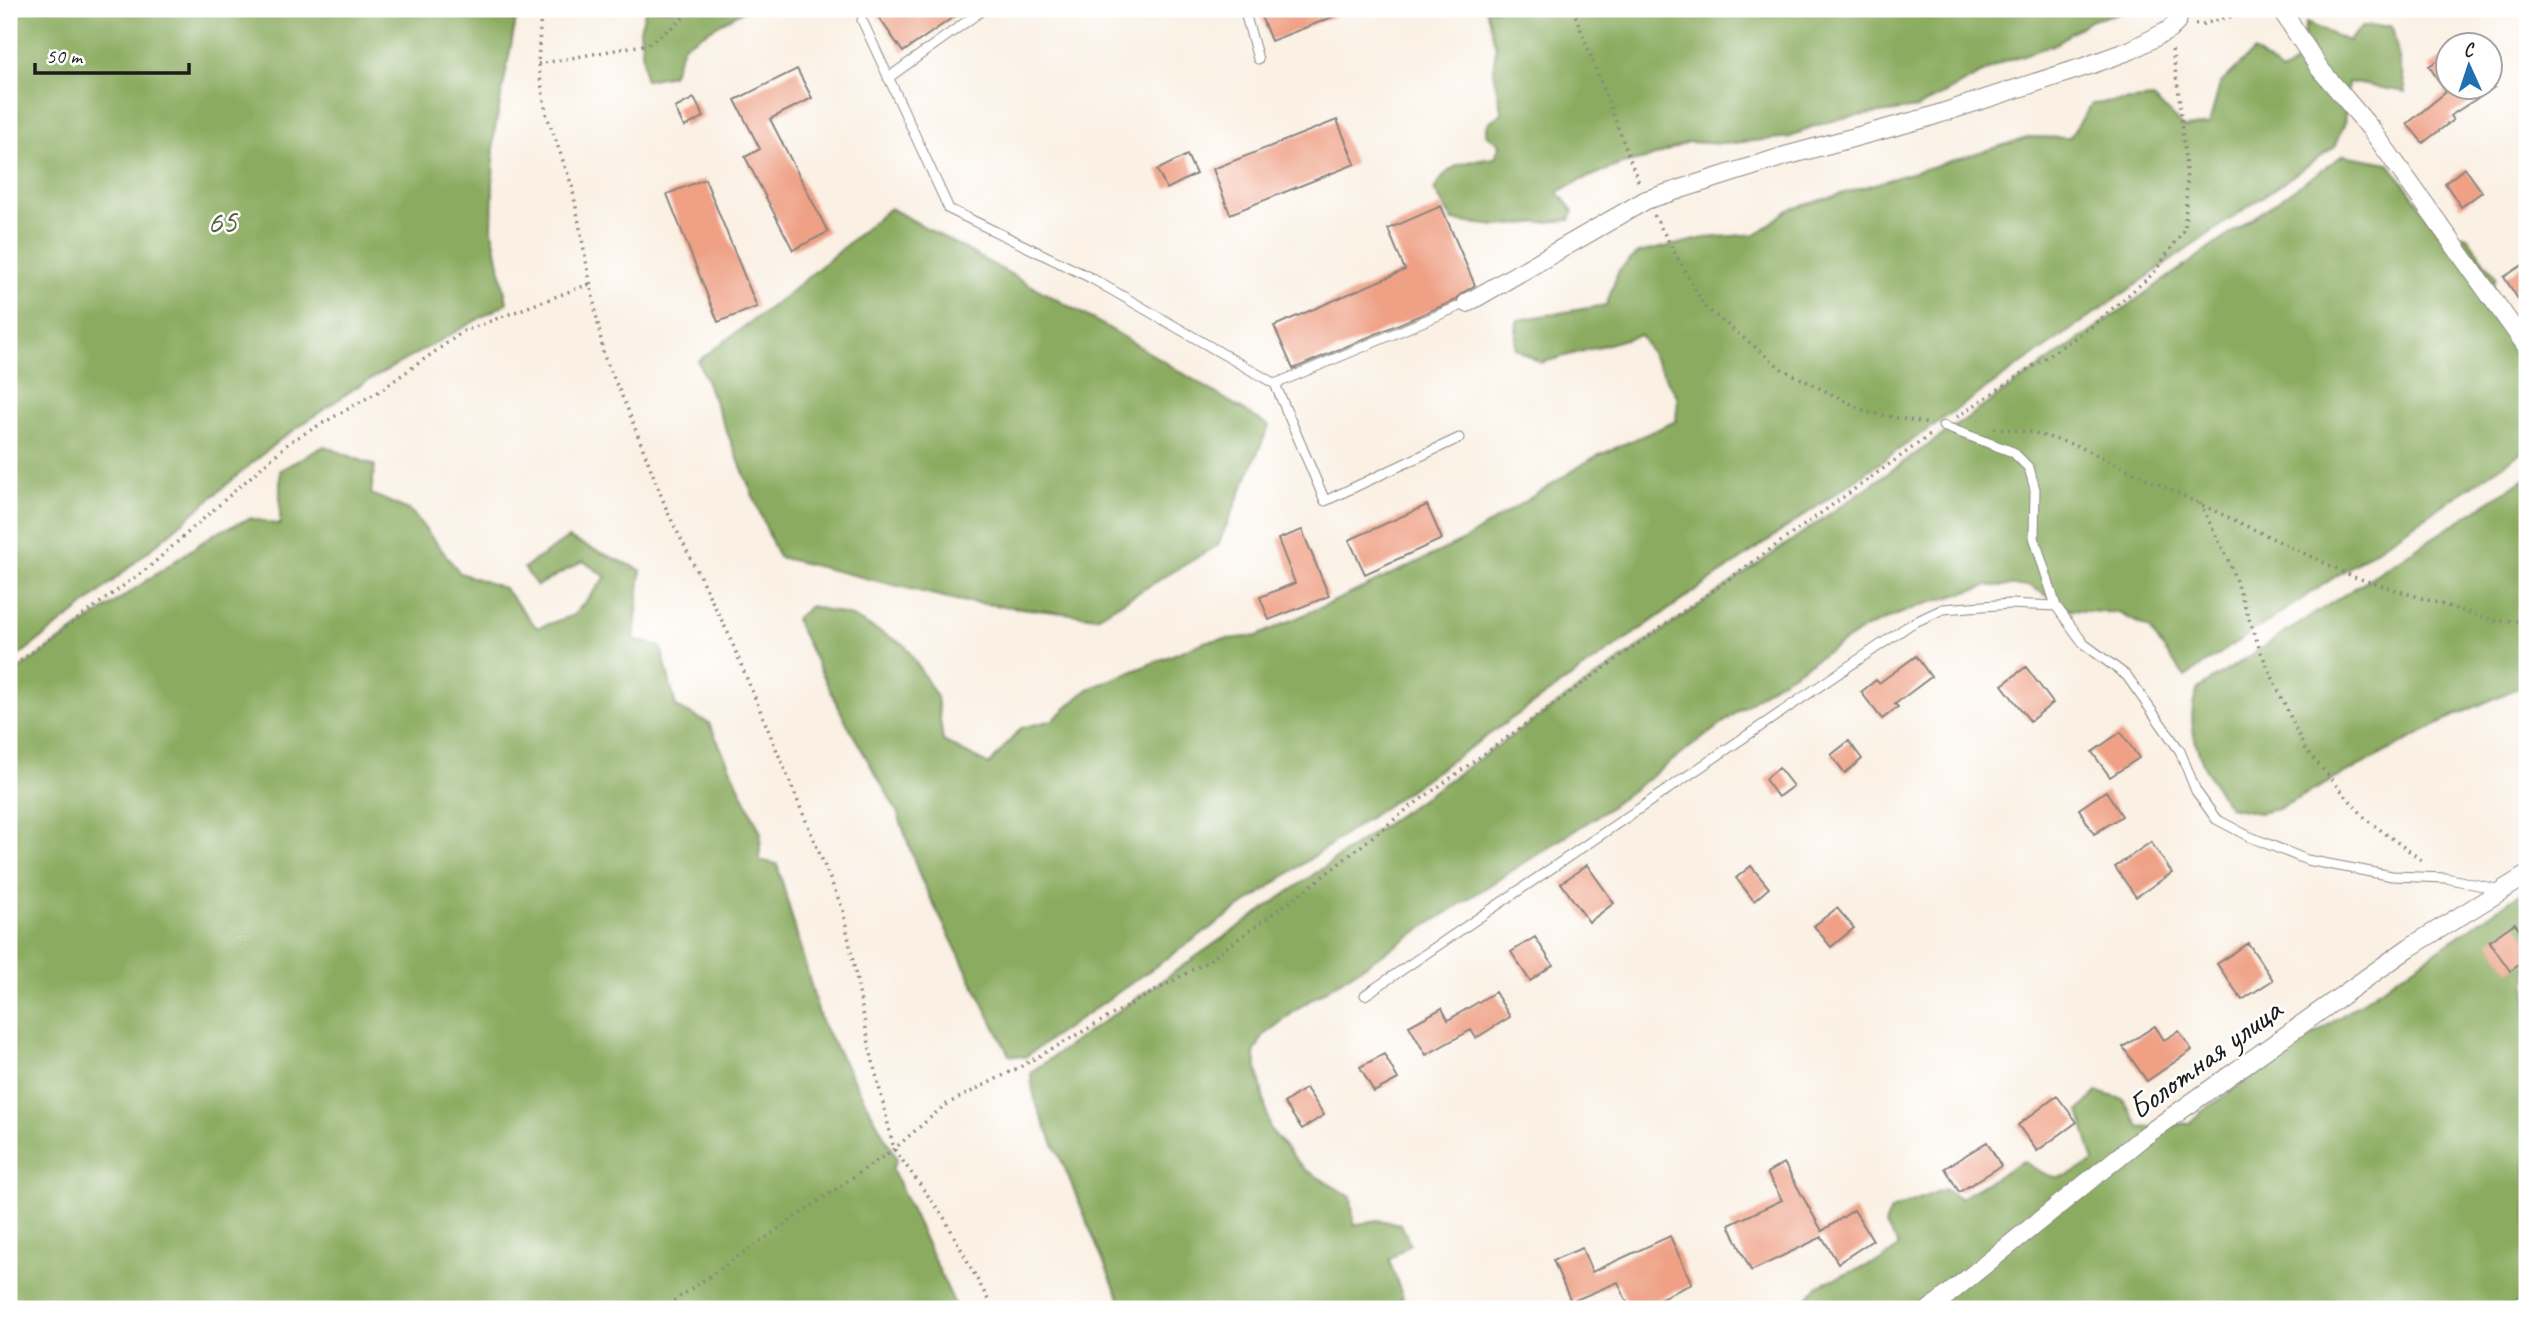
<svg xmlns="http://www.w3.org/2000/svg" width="2536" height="1318" font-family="Caveat,sans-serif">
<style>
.forest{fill:#8bac60;stroke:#54643e;stroke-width:2}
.building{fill:#efa085}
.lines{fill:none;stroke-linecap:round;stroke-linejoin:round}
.service-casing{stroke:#8b8680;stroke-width:11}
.minor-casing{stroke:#8b8680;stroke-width:20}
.path{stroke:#8b8680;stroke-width:3.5;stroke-dasharray:2 5;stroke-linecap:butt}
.service{stroke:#fff;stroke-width:9}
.minor{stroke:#fff;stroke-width:18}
.labels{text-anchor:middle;stroke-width:5;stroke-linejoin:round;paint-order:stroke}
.park-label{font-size:33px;fill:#57603c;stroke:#fff}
.street-label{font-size:33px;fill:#1c1c1c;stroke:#fff}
</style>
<rect width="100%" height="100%" fill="#fff"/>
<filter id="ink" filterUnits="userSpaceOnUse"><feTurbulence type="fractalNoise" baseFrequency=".0143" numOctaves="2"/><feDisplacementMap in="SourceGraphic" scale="14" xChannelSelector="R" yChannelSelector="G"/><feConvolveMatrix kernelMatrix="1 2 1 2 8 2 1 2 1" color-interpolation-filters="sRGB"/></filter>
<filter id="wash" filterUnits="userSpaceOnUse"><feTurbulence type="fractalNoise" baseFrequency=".00686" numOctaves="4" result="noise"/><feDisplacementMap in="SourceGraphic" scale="28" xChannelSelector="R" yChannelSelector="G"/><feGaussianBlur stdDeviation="1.57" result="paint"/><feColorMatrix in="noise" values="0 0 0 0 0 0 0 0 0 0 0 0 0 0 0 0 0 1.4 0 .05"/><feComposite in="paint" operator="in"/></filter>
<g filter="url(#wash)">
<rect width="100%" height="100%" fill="#faf0e3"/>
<path class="forest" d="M9,9H518L494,134L492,230L507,303L355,388L277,442L80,609L9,663Z
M646,9H746L684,45L672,75L645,80L640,29Z
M1486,9H2132L2090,21L2055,44L2003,62L1917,108L1843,118L1808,128L1791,137L1724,144L1688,142L1650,158L1622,164L1579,181L1558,192L1573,211L1570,220L1497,226L1453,221L1434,190C1450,161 1465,162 1495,158L1500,144L1486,134L1488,123L1502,113L1493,72L1496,48Z
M2306,23L2348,41L2362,27L2392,26L2406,92L2348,82L2344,125L2334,147L1025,1057L1009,1055L920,877L897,811L847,724L795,619L811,606L850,616L905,645L937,697L943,741L989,765L1021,728L1053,720L1088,689L1207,641L1257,636L1350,594L1464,540L1593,458L1676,421L1678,398L1640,335L1541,363L1515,348L1517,320L1606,305L1619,270L1638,253L1705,238L1757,234L1788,210L2030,137L2069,138L2092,104L2153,98L2184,127L2209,124L2220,84L2254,51L2282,72L2296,62Z
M2343,155L2389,163L2442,236L2466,235L2496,277L2488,305L2527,360V449L2185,677L2148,628L2119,613L2072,610L2030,586H1987L1919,606L1868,627L1771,687L1602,813L1300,1007L1263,1036L1254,1053L1270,1129L1303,1168L1351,1197L1354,1225L1377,1220L1401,1224L1410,1244L1389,1260L1403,1298L1390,1309H1125C1101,1262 1084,1212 1063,1164C1050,1134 1031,1104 1031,1072Z
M890,208L1114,331L1269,426L1218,545L1097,617L960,601L778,557L698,361L788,294Z
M324,446L375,466L371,494L411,511L460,573L504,588L537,628L574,615L606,577L583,561L537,586L524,568L568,538L641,570L634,639L661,647L676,707L709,723L761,833L759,860L777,864L821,1021L897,1159L892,1169L957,1309H9V676L214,534L250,518L280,525V470Z
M2527,477V684L2452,717L2278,809L2258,813L2229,807C2205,775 2181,728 2198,689Z
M2527,889V1295L2508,1309L1799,1308L1818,1285L1882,1260L1899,1246L1885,1225L1891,1210L1944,1189L1960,1198L2023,1161C2057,1183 2059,1181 2094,1162L2079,1111L2097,1092L2123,1099L2140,1128L2189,1123L2201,1112Z"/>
<g id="blocks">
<path class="building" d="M873,9H965L903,52Z
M1258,9H1351V10L1271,41Z
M2448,54V90L2452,88H2493L2450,116L2453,120L2423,143L2407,124L2446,92L2429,66Z
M797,69L812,98L770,119L828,232L793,250L745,157L760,149L735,100Z
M694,98L704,117L684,127L675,108Z
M1337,120L1355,164L1230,214L1213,169Z
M1187,155L1196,174L1167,189L1157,170Z
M2465,168L2482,192L2461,207L2445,183Z
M705,179L757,307L718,322L667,194Z
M1441,206L1475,285L1461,294L1456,300L1293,369L1274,326L1405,270L1388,229Z
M2527,262V313L2504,277Z
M1427,505L1442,539L1365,574L1349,540Z
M1302,530L1329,596L1269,620L1260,597L1295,583L1278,539Z
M1916,656L1931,677L1895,704L1898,707L1882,719L1861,692L1876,680L1879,683Z
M2026,667L2053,703L2030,721L2002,685Z
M2121,732L2139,758L2110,777L2092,752Z
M1849,741L1862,759L1845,773L1831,755Z
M1779,768L1793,786L1778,797L1765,779Z
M2106,791L2122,816L2094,834L2079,809Z
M2151,842L2172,873L2136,897L2115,867Z
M1587,865L1614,903L1589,922L1561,883Z
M1751,866L1769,888L1754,901L1736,878Z
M1837,908L1854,928L1831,947L1814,926Z
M2515,923L2527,941V960L2510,971L2489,941Z
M1535,937L1553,965L1530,981L1511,952Z
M2248,943L2273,980L2242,1000L2217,964Z
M1495,992L1510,1017L1476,1038L1471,1030L1426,1055L1409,1026L1442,1008L1448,1020Z
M2155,1026L2164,1040L2179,1031L2192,1050L2147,1081L2123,1047Z
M1384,1054L1398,1079L1374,1092L1360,1067Z
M1306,1088L1324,1115L1302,1129L1284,1103Z
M2057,1096L2077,1122L2037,1151L2018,1125Z
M1987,1142L2001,1166L1959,1192L1945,1168Z
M1784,1163L1822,1231L1854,1210L1873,1240L1838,1263L1822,1237L1751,1271L1729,1225L1782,1200L1767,1173Z
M1670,1236L1692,1284L1637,1309H1630L1618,1282L1571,1302L1553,1260L1582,1248L1592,1272Z"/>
</g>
</g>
<g filter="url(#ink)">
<use href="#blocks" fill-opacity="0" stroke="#8b8680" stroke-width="2"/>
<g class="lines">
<defs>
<path id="service" d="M1244,9L1258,59
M862,20L949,209L1091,278L1275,384L1325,501L1459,438
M888,78L984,9
M1275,384L1467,303
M1943,426L2013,452L2029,468L2035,489L2034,537L2056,606L2084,644L2127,676L2180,751L2196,791L2216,819L2248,836L2307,860L2392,876L2446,878L2501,890
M1365,995L1911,624L1943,609L2010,604L2056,606"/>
<path id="minor" d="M2281,9L2320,69L2371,129L2527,347
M1467,303L1646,200L1785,156L1926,118L2087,66L2131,50L2169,30L2176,23L2182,9
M1930,1309L2142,1138L2410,947L2527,875
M2518,1309L2527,1303"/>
</defs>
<use href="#service" class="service-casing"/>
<use href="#minor" class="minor-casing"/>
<path class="path" d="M541,9L538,64L546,113L572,186L604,356L628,410L668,513L728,633L843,910L870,1049L894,1149L945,1219L993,1309
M1573,9L1639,183
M2195,24H2203L2259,9
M538,64L648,44L675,25L693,9
M1654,215L1705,307L1782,369L1867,412L1930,424
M1957,417L2091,327L2154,273L2185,228L2187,181L2179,95L2172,49
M1994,428L2031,432L2078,446L2354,577L2495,621H2527
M2200,503L2230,564L2260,650L2305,749L2367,820L2424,862
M9,669L148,568L291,441L378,392L464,331L592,283
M662,1309L894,1149L945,1105L1018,1068L1208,961L1312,885L1410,807L1933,433"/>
<use href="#service" class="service"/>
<use href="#minor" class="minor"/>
</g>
</g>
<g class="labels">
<g class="park-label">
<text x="222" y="233">65</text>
</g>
<g class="street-label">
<text transform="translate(2204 1058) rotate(-36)" y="12">Болотная улица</text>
</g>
</g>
<rect width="2536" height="1318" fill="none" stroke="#fff" stroke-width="35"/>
<g transform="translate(2469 66) rotate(357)"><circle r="33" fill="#ffffff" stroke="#a4a4a4" stroke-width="2"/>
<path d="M0-5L12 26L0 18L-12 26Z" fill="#1f6fb2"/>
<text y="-10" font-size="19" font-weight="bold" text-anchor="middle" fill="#1c1c1c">С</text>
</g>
<path d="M35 63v10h154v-10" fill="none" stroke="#1c1c1c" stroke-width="3.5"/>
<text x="46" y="63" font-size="21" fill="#1c1c1c" stroke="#ffffff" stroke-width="5" paint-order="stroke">50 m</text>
</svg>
